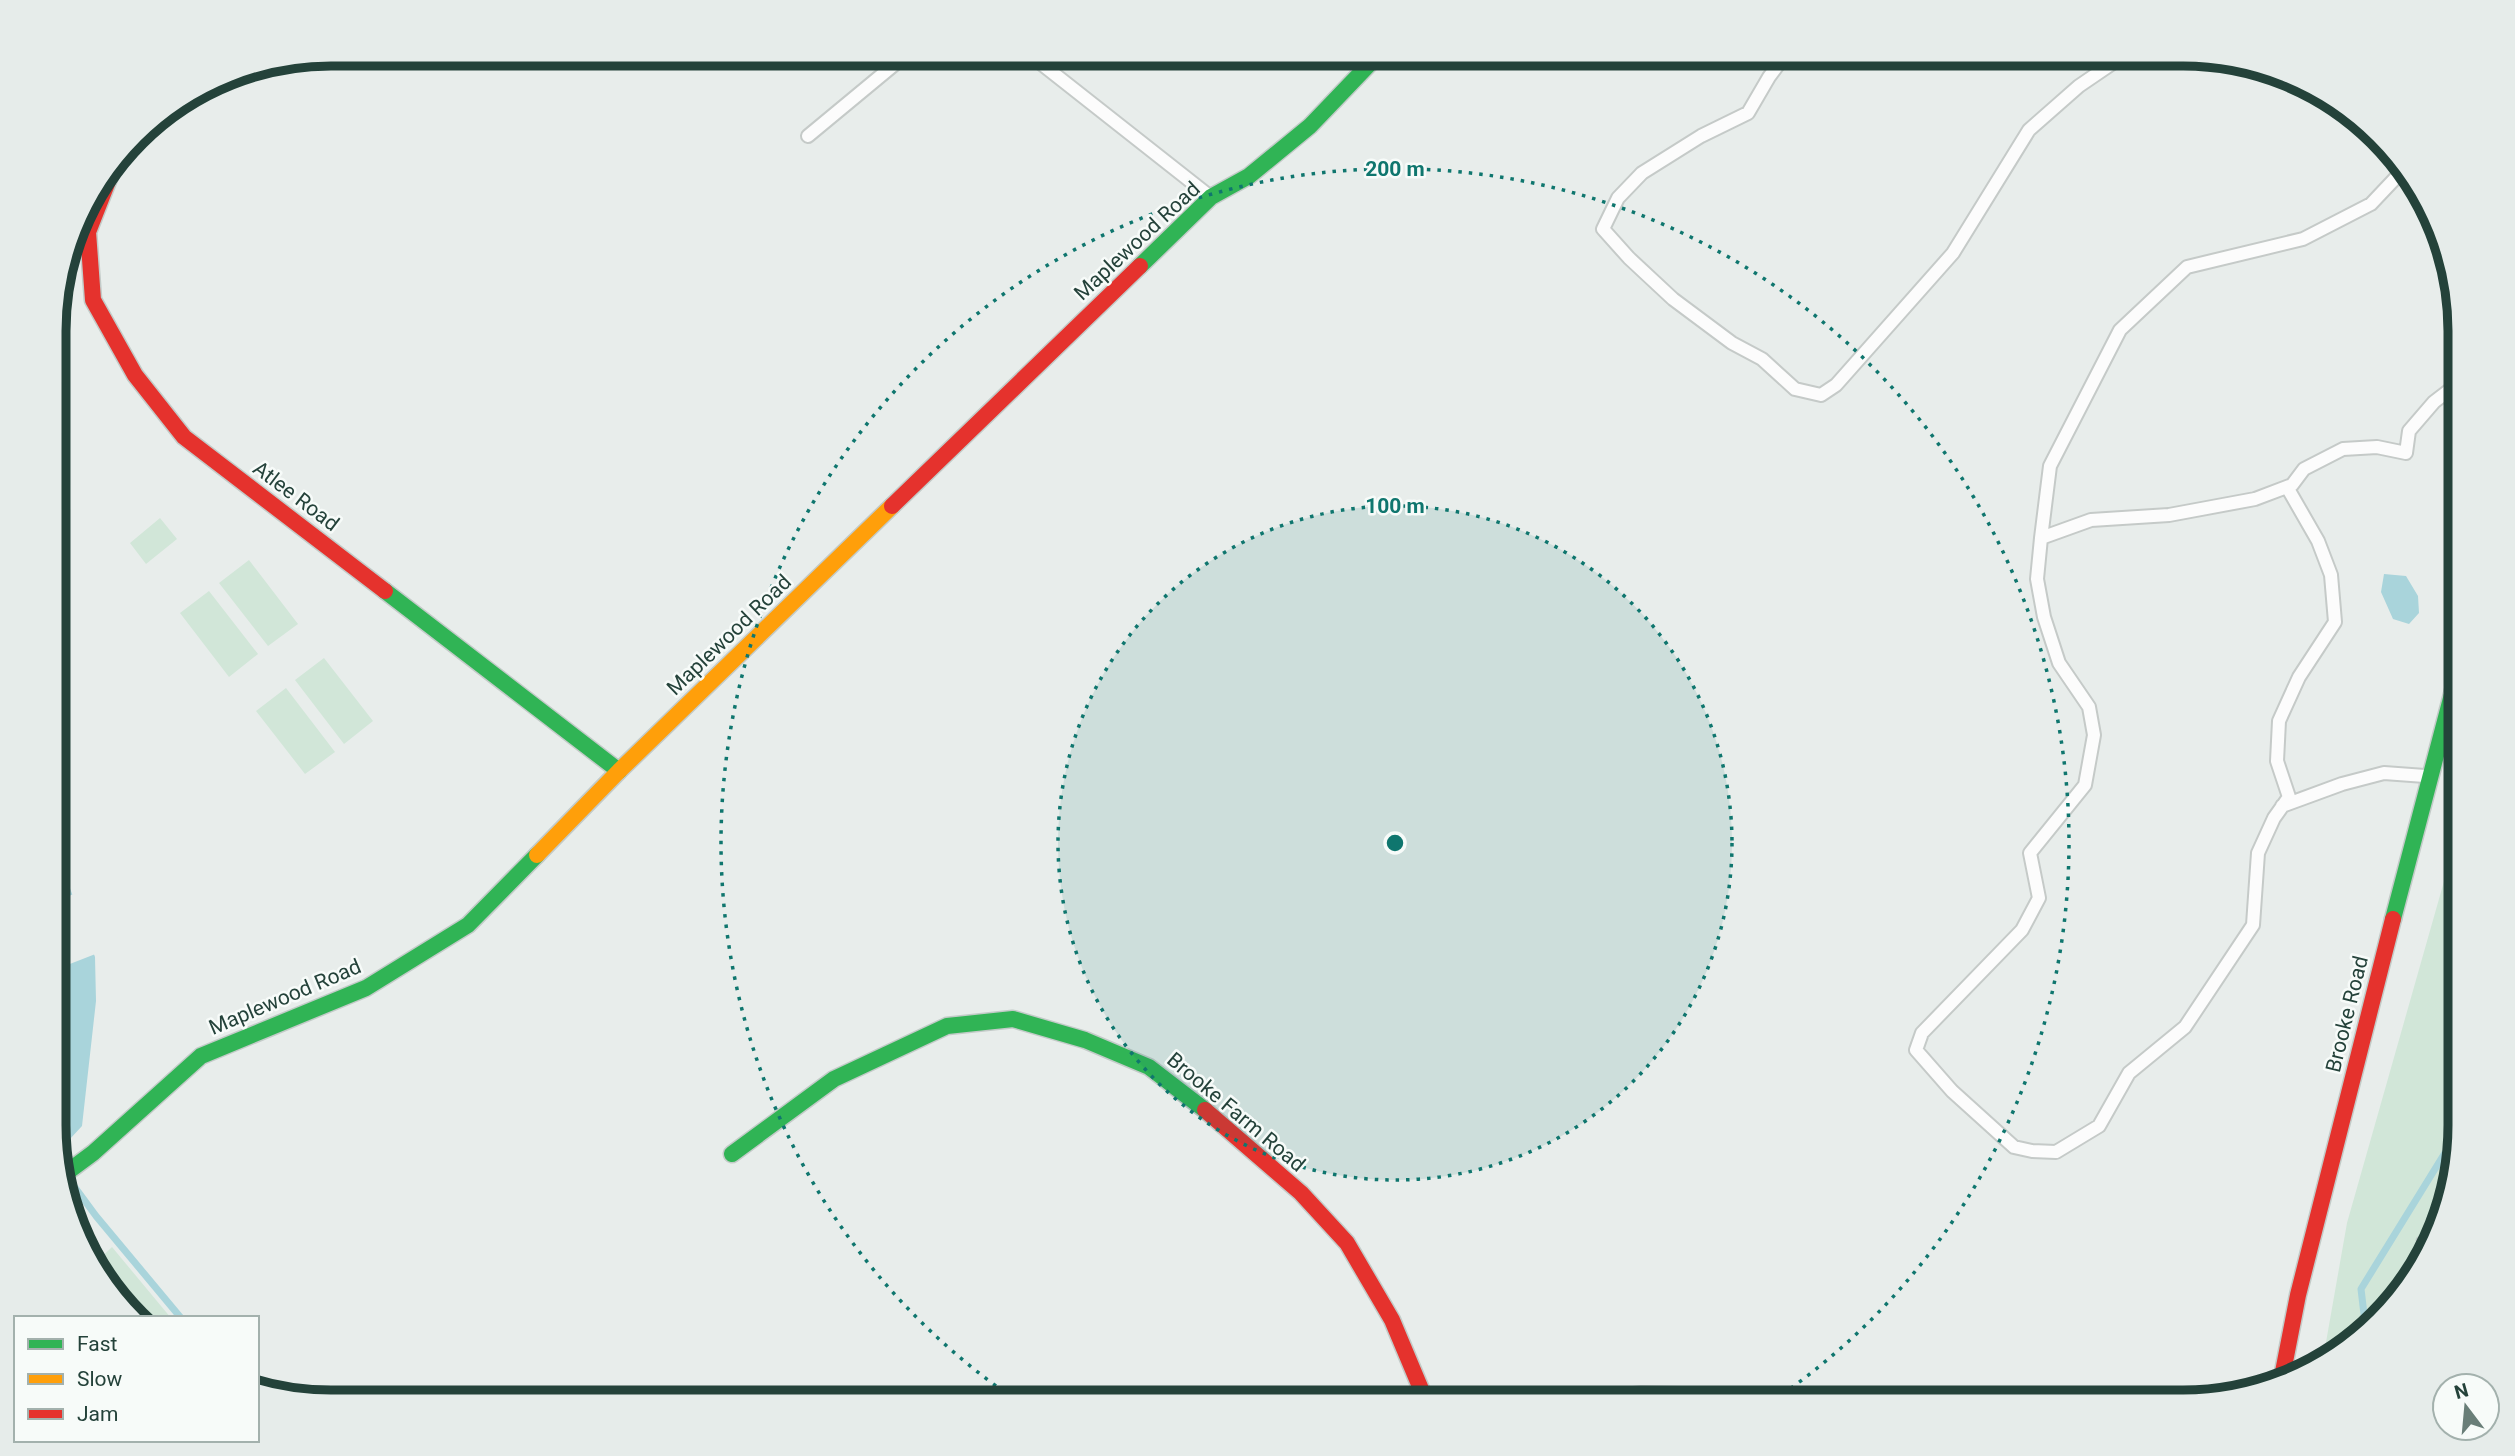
<svg xmlns="http://www.w3.org/2000/svg" width="2515" height="1456" font-family="Roboto,sans-serif">
<style>
.green{fill:#d1e6d8}
.water{fill:#a9d4db}
.pier{fill:#e8edeb}
.lines{fill:none;stroke-linecap:round;stroke-linejoin:round}
.stream{stroke:#a9d4db;stroke-width:7}
.lane-casing{stroke:#c5cac8;stroke-width:16}
.street-casing{stroke:#c5cac8;stroke-width:28}
.fast-casing{stroke:#c3cbc8;stroke-width:19}
.slow-casing{stroke:#c3cbc8;stroke-width:19}
.jam-casing{stroke:#c3cbc8;stroke-width:19}
.path{stroke:#c3ccca;stroke-width:4.5;stroke-dasharray:3.5 5;stroke-linecap:butt}
.lane{stroke:#fcfcfc;stroke-width:12}
.street{stroke:#fcfcfc;stroke-width:24}
.fast{stroke:#30b455;stroke-width:16}
.slow{stroke:#ff9f0a;stroke-width:16}
.jam{stroke:#e5322d;stroke-width:16}
.ring{fill:none;stroke:#0f766e;stroke-width:3.5;stroke-dasharray:3.5 7}
.labels{text-anchor:middle;stroke-width:5;stroke-linejoin:round;paint-order:stroke}
.street-label{font-size:21px;fill:#24423a;stroke:#f7fbf9}
.rim{fill:none;stroke:#24423a;stroke-width:9}
.centre{fill:#0f766e;stroke:#f7fbf9;stroke-width:3.5}
.ring-label{font-size:21px;text-anchor:middle;font-weight:bold;fill:#0f766e;stroke:#f7fbf9;stroke-width:5;stroke-linejoin:round;paint-order:stroke}
</style>
<rect width="100%" height="100%" fill="#e8edeb"/>
<path class="green" d="M160,518L177,539L146,564L130,543Z
M249,560L298,624L268,646L219,583Z
M209,591L258,654L229,677L180,613Z
M324,658L373,721L344,744L295,680Z
M286,688L335,752L305,774L256,711Z
M2460,825V1143L2423,1264L2380,1320L2322,1365L2347,1223Z
M112,1247L171,1318H143L101,1278L95,1263Z"/>
<path class="water" d="M2384,574L2406,576L2418,596L2419,613L2409,624L2393,619L2381,592Z
M57,859L63,869L95,957L96,1001L82,1126L57,1153Z"/>
<path class="pier" d="M125,877L129,879L147,926L95,947L98,953L57,969V901L76,893L77,896Z"/>
<g class="lines">
<path class="stream" d="M71,1182L96,1216L181,1318
M2366,1331L2361,1289L2459,1130L2460,1123"/>
<defs>
<path id="lane" d="M1029,54L1208,195
M1786,54L1769,77L1748,113L1701,136L1642,173L1618,198L1603,229L1629,258L1673,299L1732,343L1762,359L1795,389L1821,395L1836,385L1953,253L2029,130L2079,86L2126,54
M808,136L907,54
M2287,487L2318,541L2331,575L2335,622L2299,677L2279,721L2277,761L2289,797L2274,818L2258,853L2253,925L2185,1027L2129,1073L2099,1126L2056,1152L2032,1151L2014,1147L1952,1091L1916,1050L1922,1033L2022,930L2039,898L2030,853L2085,785L2094,735L2089,707L2059,663L2044,617L2037,579L2041,538L2091,520L2169,515L2255,499L2292,485L2304,469L2343,449L2377,447L2406,453L2409,431L2434,402L2460,382
M2041,538L2050,466L2120,330L2187,267L2303,239L2371,204L2405,168
M2282,806L2342,784L2384,773L2425,776"/>
<path id="street" d="M1626,1401L1642,1399L1723,1401"/>
<path id="fast" d="M1140,266L1211,197L1249,176L1310,126L1379,54
M385,591L619,771
M2393,919L2460,664
M732,1154L834,1079L947,1026L1013,1019L1085,1040L1149,1067L1205,1110
M62,1176L93,1153L201,1056L366,988L468,925L537,855"/>
<path id="slow" d="M537,855L619,771L892,506"/>
<path id="jam" d="M112,171L88,232L93,300L135,375L184,437L385,591
M892,506L1140,266
M1205,1110L1301,1193L1347,1243L1392,1320L1426,1401
M2282,1377L2298,1295L2393,919"/>
</defs>
<use href="#lane" class="lane-casing"/>
<use href="#street" class="street-casing"/>
<use href="#fast" class="fast-casing"/>
<use href="#slow" class="slow-casing"/>
<use href="#jam" class="jam-casing"/>
<path class="path" d="M2415,1275L2418,1239L2432,1234"/>
<use href="#lane" class="lane"/>
<use href="#street" class="street"/>
<use href="#fast" class="fast"/>
<use href="#slow" class="slow"/>
<use href="#jam" class="jam"/>
</g>
<circle cx="1395" cy="843" r="337" fill="#0f766e" fill-opacity=".12"/>
<g class="ring">
<circle cx="1395" cy="843" r="337"/>
<path d="M1013 1398A674 674 0 1 1 1777 1398"/>
</g>
<g class="labels">
<g class="street-label">
<text transform="translate(1137 241) rotate(-43)" y="7">Maplewood Road</text>
<text transform="translate(296 496) rotate(37)" y="7">Atlee Road</text>
<text transform="translate(729 635) rotate(-44)" y="7">Maplewood Road</text>
<text transform="translate(285 997) rotate(-23)" y="7">Maplewood Road</text>
<text transform="translate(2347 1014) rotate(-76)" y="7">Brooke Road</text>
<text transform="translate(1236 1112) rotate(40)" y="7">Brooke Farm Road</text>
</g>
</g>
<path d="M0 0H2515V1456H0ZM331 66H2183A265 265 0 0 1 2448 331V1125A265 265 0 0 1 2183 1390H331A265 265 0 0 1 66 1125V331A265 265 0 0 1 331 66Z" fill="#e6ecea" fill-rule="evenodd"/>
<path class="rim" d="M331 66H2183A265 265 0 0 1 2448 331V1125A265 265 0 0 1 2183 1390H331A265 265 0 0 1 66 1125V331A265 265 0 0 1 331 66Z"/>
<circle cx="1395" cy="843" r="10" class="centre"/>
<g class="ring-label">
<text x="1395" y="176">200 m</text>
<text x="1395" y="513">100 m</text>
</g>
<rect x="14" y="1316" width="245" height="126" fill="#f7fbf9" stroke="#a3b1ad" stroke-width="2"/>
<rect x="28" y="1339" width="35" height="10" fill="#30b455" stroke="#a3b1ad" stroke-width="2"/>
<text x="77" y="1351" font-size="21" fill="#24423a">Fast</text>
<rect x="28" y="1374" width="35" height="10" fill="#ff9f0a" stroke="#a3b1ad" stroke-width="2"/>
<text x="77" y="1386" font-size="21" fill="#24423a">Slow</text>
<rect x="28" y="1409" width="35" height="10" fill="#e5322d" stroke="#a3b1ad" stroke-width="2"/>
<text x="77" y="1421" font-size="21" fill="#24423a">Jam</text>
<g transform="translate(2466 1407) rotate(344)"><circle r="33" fill="#f7fbf9" stroke="#a3b1ad" stroke-width="2"/>
<path d="M0-5L12 26L0 18L-12 26Z" fill="#697e78"/>
<text y="-10" font-size="19" font-weight="bold" text-anchor="middle" fill="#24423a">N</text>
</g>
</svg>
